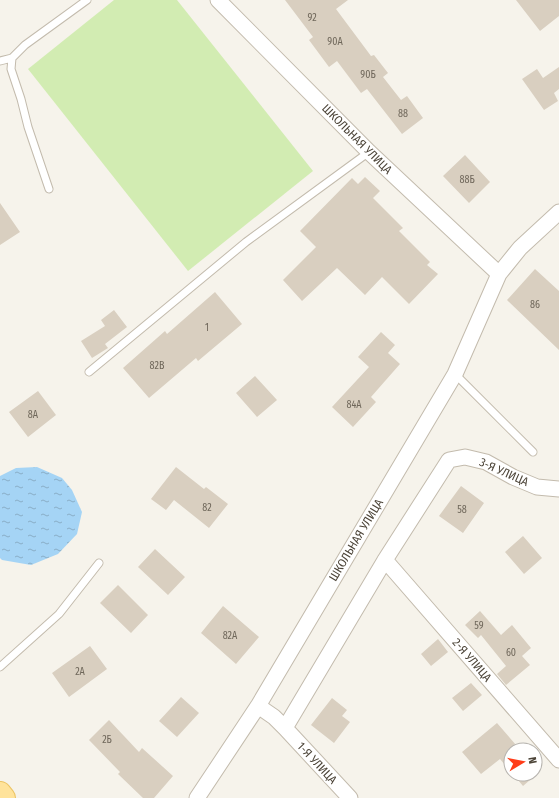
<svg xmlns="http://www.w3.org/2000/svg" width="559" height="798" font-family="'Fira Sans Condensed',sans-serif">
<style>
.pitch{fill:#d2ecb2}
.water{fill:url(#water-ripples)}
.building{fill:#d9cfc0}
.lines{fill:none;stroke-linecap:round;stroke-linejoin:round}
.service-casing{stroke:#c3bbad;stroke-width:9}
.minor-casing{stroke:#c3bbad;stroke-width:17}
.primary-casing{stroke:#ecc464;stroke-width:24}
.service{stroke:#fff;stroke-width:7}
.minor{stroke:#fff;stroke-width:15}
.primary{stroke:#ffe39b;stroke-width:22}
.labels{text-anchor:middle;stroke-width:3;stroke-linejoin:round;paint-order:stroke}
.number-label{font-size:10px;fill:#6f675a}
.street-label{font-size:12px;fill:#4c4438;stroke:#fff}
</style>
<defs>
<pattern id="water-ripples" width="26" height="14" patternUnits="userSpaceOnUse"><rect width="26" height="14" fill="#a5d4f5"/><path d="M2 4q2-2 4 0t4 0M15 11q2-2 4 0t4 0" fill="none" stroke="#89aec7"/></pattern>
</defs>
<rect width="100%" height="100%" fill="#f6f3eb"/>
<path class="pitch" d="M114,0H177L313,171L188,271L28,69Z"/>
<path class="water" d="M37,467L62,478L72,490L82,512L77,534L58,554L31,565L2,560L0,558V476L16,468Z"/>
<path class="building" d="M285,0H348L336,9L371,56L374,55L388,73L383,77L401,100L407,96L423,118L402,134L367,89L361,93L337,61L329,67L309,40L313,37Z
M516,0H559V16L540,31Z
M559,67V89L554,93L558,101L544,110L522,79L537,69L543,78Z
M465,155L490,182L469,203L443,176Z
M365,177L380,191L373,198L403,228L399,231L430,262L427,265L438,274L409,304L382,277L365,295L337,268L302,301L283,280L316,247L300,231L352,178L358,184Z
M0,203L20,232L0,245Z
M535,269L559,291V350L507,300Z
M215,292L242,324L198,361L196,358L149,398L123,368L165,331L167,334Z
M114,310L127,327L105,344L108,348L92,358L81,341L105,326L101,320Z
M381,332L395,345L388,353L400,364L371,397L376,402L353,427L332,407L369,367L358,357Z
M255,376L277,400L257,417L236,393Z
M38,391L56,415L28,437L9,412Z
M176,467L204,489L206,487L228,504L209,528L174,500L166,510L151,499Z
M461,486L484,503L463,533L439,516Z
M523,536L542,558L524,574L505,552Z
M155,549L185,577L168,595L138,567Z
M118,585L148,615L131,633L100,603Z
M223,606L259,637L236,664L201,633Z
M480,611L501,635L512,625L531,648L522,656L530,665L506,685L497,674L506,666L481,635L478,638L465,625Z
M438,639L448,652L431,666L421,654Z
M90,646L107,669L69,697L52,673Z
M471,683L482,695L463,711L452,698Z
M181,697L199,713L177,737L159,721Z
M332,698L347,710L342,716L350,722L334,743L311,725Z
M109,720L139,752L142,748L173,776L154,798H143L118,774L120,772L89,740Z
M497,723L516,745L515,746L518,750H511V772L500,759L481,774L462,752Z
M535,771L537,774L523,786L513,774H535Z"/>
<g class="lines">
<defs>
<path id="service" d="M0,61L12,58
M49,189L28,127L21,99L11,69L12,58L25,45L87,0
M89,372L246,242L369,152
M455,374L533,452
M0,667L59,614L99,563"/>
<path id="minor" d="M218,0L369,152L499,274
M385,560L559,760
M258,706L274,717L285,728L385,560L449,460L465,457L486,462L513,477L537,487L559,489
M285,728L350,798
M197,798L258,706L455,374L499,274L520,248L559,212"/>
<path id="primary" d="M0,793L4,798"/>
</defs>
<use href="#service" class="service-casing"/>
<use href="#minor" class="minor-casing"/>
<use href="#primary" class="primary-casing"/>
<use href="#service" class="service"/>
<use href="#minor" class="minor"/>
<use href="#primary" class="primary"/>
</g>
<g class="labels">
<g class="number-label">
<text x="312" y="21">92</text>
<text x="335" y="45">90А</text>
<text x="368" y="78">90Б</text>
<text x="403" y="117">88</text>
<text x="467" y="183">88Б</text>
<text x="535" y="308">86</text>
<text x="207" y="331">1</text>
<text x="157" y="369">82В</text>
<text x="354" y="408">84А</text>
<text x="33" y="418">8А</text>
<text x="207" y="511">82</text>
<text x="462" y="513">58</text>
<text x="479" y="629">59</text>
<text x="230" y="639">82А</text>
<text x="511" y="656">60</text>
<text x="80" y="675">2А</text>
<text x="107" y="743">2Б</text>
</g>
<g class="street-label">
<text transform="translate(357 139) rotate(45)" y="4">ШКОЛЬНАЯ УЛИЦА</text>
<text transform="translate(504 472) rotate(24)" y="4">3-Я УЛИЦА</text>
<text transform="translate(356 540) rotate(-59)" y="4">ШКОЛЬНАЯ УЛИЦА</text>
<text transform="translate(472 660) rotate(49)" y="4">2-Я УЛИЦА</text>
<text transform="translate(317 763) rotate(47)" y="4">1-Я УЛИЦА</text>
</g>
</g>
<g transform="translate(523 762) rotate(80)"><circle r="19" fill="#ffffff" stroke="#b7b4af"/>
<path d="M0-3L7 15L0 10L-7 15Z" fill="#ff3d19"/>
<text y="-6" font-size="11" font-weight="bold" text-anchor="middle" fill="#4c4438">N</text>
</g>
</svg>
